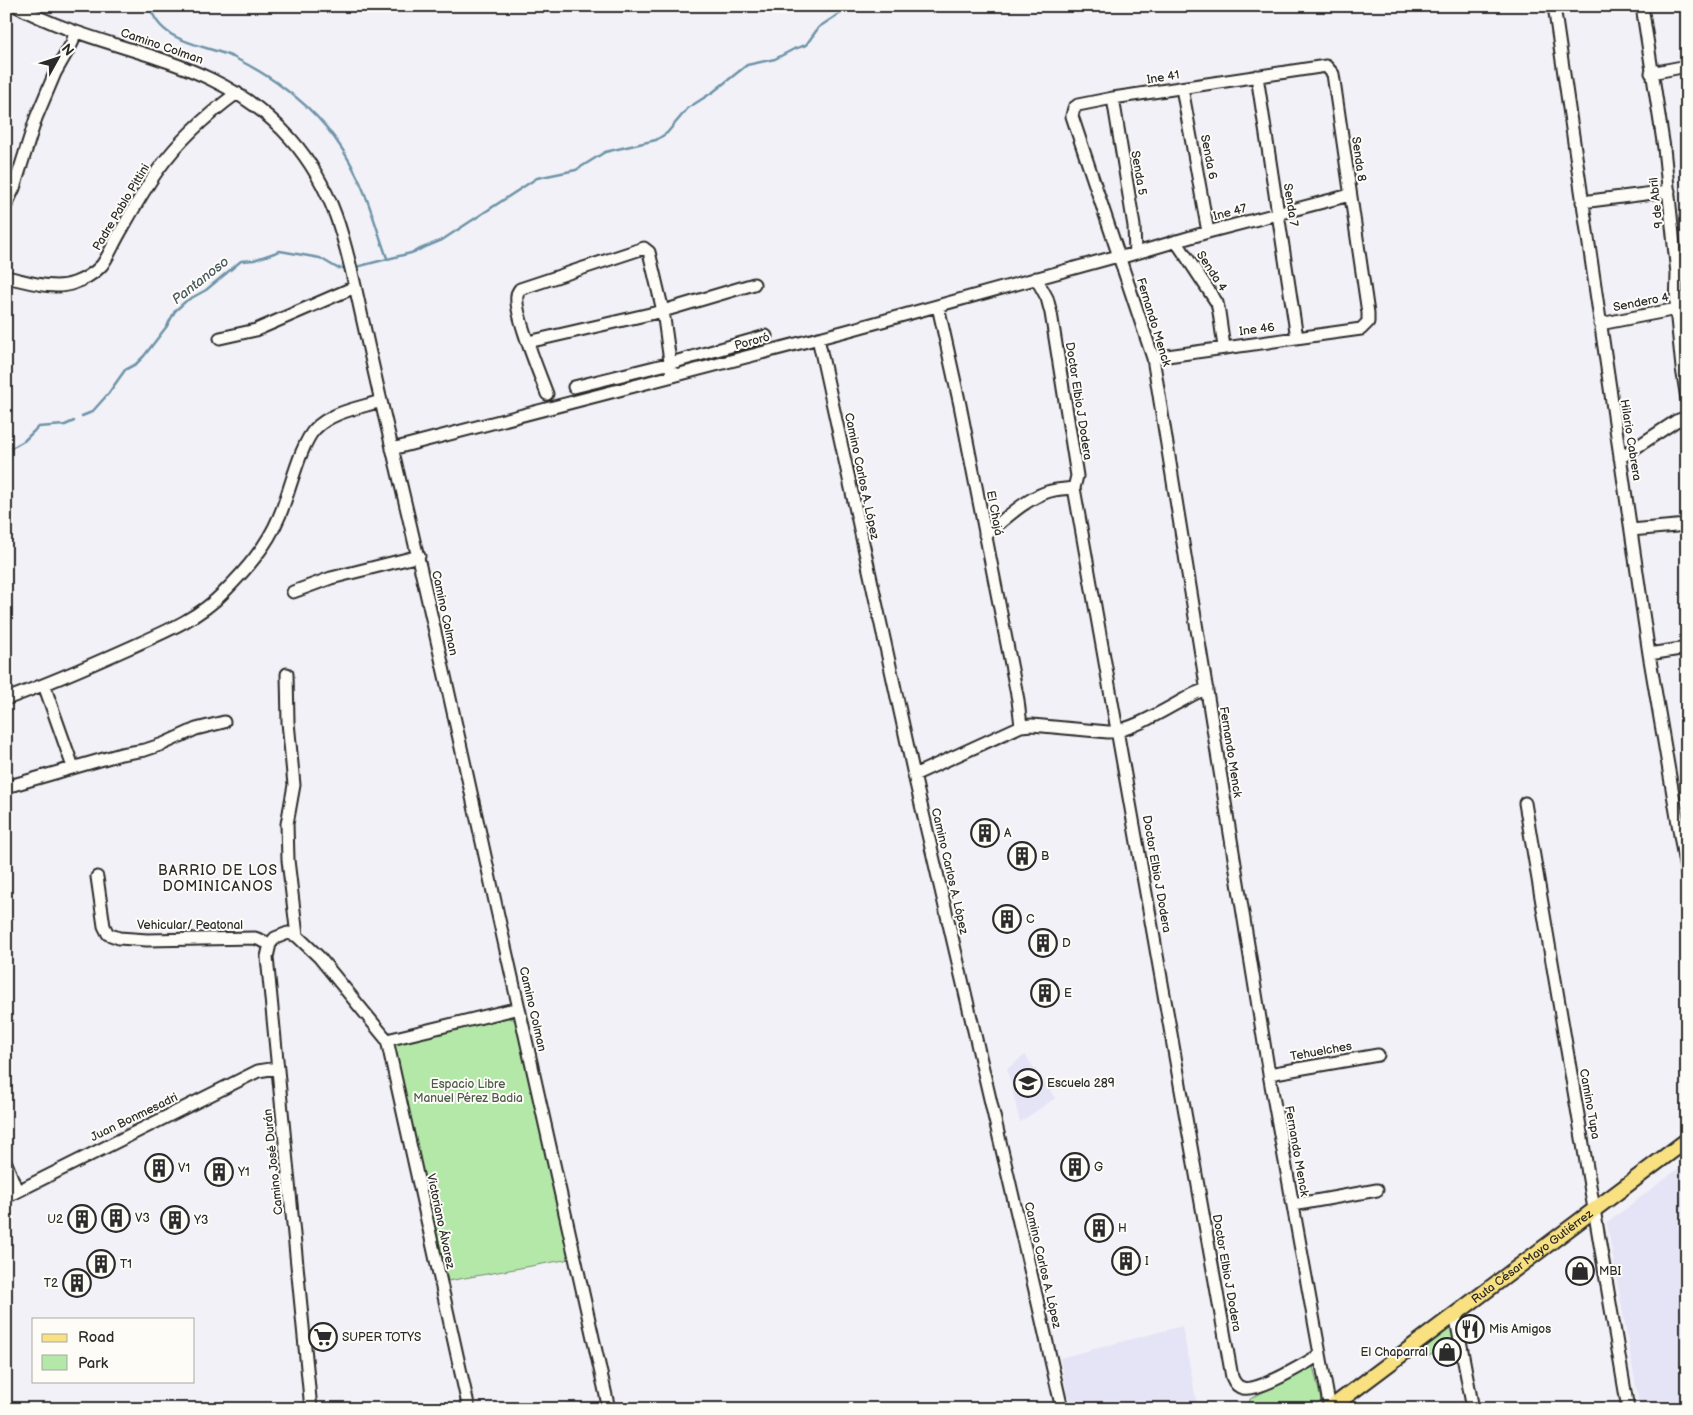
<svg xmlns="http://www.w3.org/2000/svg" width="1693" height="1415" font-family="'Balsamiq Sans',sans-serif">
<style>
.built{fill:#e5e3f6}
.green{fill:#b4e8a9;stroke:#708a6a}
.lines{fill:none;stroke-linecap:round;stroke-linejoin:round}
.stream{stroke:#6e94a8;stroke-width:2.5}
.minor-casing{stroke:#2b2b2b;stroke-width:15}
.major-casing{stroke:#2b2b2b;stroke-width:18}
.minor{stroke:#fdfcf7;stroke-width:11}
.major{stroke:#f9e181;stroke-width:14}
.labels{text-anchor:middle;stroke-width:4;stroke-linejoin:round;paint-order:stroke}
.street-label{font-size:12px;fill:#2b2b2b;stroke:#fdfcf7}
.poi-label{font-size:12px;fill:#2b2b2b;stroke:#fdfcf7;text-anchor:start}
.park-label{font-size:12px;fill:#4d5a4a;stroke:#fdfcf7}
.water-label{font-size:14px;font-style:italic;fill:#47575f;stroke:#fdfcf7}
.neighbourhood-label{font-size:14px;letter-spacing:1px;fill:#2b2b2b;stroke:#fdfcf7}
</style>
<rect width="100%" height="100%" fill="#f2f1f7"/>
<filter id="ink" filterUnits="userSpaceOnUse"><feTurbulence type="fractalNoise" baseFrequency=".02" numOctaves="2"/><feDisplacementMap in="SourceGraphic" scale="10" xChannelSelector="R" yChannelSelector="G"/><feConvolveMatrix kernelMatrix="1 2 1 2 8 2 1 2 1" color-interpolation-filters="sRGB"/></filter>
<g filter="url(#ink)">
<path class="built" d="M1025,1055L1055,1098L1020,1122L1007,1069Z
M1687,1162V1409H1640L1607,1223Z
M1182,1326L1198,1409H1071L1060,1358Z"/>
<path class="green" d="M508,1018L515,1020L518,1027L570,1259L448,1281L393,1047L395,1043Z
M1450,1328L1452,1329L1456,1337L1428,1357L1419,1355V1352Z
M1313,1366L1321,1400L1309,1409H1249L1250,1399Z"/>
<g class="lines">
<path class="stream" d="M150,6C160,44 204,44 233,57C251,66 270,77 285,89C316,111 341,142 357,176C370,202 377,231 387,258
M356,267L411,253L442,240L537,178L576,170L605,152L656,140L667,133L688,108L713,92L747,65L775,59L794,49L806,45L819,27L851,6
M82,416L92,412L108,394L125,370L136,364L144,356L167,326L175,311L186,301L206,290L241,261L254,260L280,251L320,258L337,268H344
M6,451L24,441L38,427L65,425L74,421"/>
<defs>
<path id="minor" d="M16,6C111,57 214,52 291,139C340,195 348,257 364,326C375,377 387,427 399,477C434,623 466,769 498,915C535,1080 572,1244 609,1409
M1554,6L1649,654L1687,876
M1642,6L1664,148L1677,274L1676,309L1682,368L1687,399
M1651,73L1687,66
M1257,76L1297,338
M1182,88L1208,232
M1113,98L1134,226L1135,253
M1582,202L1669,191
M6,205L14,188L36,118L55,73L72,43L75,32
M1176,241L1217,303L1219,312L1224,347
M6,277C27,281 53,291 74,283C83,280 95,273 102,265C108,257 112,247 117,238C130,215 143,191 158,170C180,139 207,115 237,93
M1036,278L1047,298L1051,313L1077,476L1074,488L1232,1377C1234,1382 1237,1387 1243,1388C1260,1392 1303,1364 1320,1355
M938,306L960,405L1018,700L1021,726
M1600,324L1687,307
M220,338L256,330L355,287
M818,338L914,775L1037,1299L1062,1409
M528,342L663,311L754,284
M1153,358L1361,329L1368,322V313L1333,74L1326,66L1113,98L1078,105L1074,108L1072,116L1153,358L1269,1074L1330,1409
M574,387L671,363L766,336
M547,394C540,375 514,313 517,296C517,292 518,292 520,289L644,248L649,252L663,311L672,376
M392,449L846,331L1118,256H1126L1208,232L1350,195
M1620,458L1676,421L1687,417
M1631,530L1687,525
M985,535C1004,520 1024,500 1047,492C1056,489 1065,489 1074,488
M293,592L331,578L419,556
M1649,654L1687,648
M287,674L288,722L294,785L287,824L288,860L297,936
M44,685L73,767
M6,699C48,684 89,666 129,648C162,633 198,619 223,593C246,570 267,546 279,517C289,495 300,444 315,429C331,412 359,408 381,401
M914,775L1021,726L1032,725L1108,732C1134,731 1172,705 1196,693L1207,689
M6,787L121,754L145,750L163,744L196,729L224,722
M1525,803L1628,1409
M97,877L104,926L108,934L119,938L147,940L255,938L270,944
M387,1040L519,1008
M1269,1074L1378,1055
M6,1163L17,1191
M6,1197L258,1071L277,1068
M1293,1205L1377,1190
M1455,1314L1473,1409
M311,1409L267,957L270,944L275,938L288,933L297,936L319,957L387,1040L469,1409"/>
<g id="major">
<path id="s1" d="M1329,1409L1687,1140"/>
</g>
</defs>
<use href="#minor" class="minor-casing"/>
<use href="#major" class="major-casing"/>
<use href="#minor" class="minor"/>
<use href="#major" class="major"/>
</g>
</g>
<defs>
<symbol id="building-ring" viewBox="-11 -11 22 22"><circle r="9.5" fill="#fdfcf7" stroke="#2b2b2b" stroke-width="1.5"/><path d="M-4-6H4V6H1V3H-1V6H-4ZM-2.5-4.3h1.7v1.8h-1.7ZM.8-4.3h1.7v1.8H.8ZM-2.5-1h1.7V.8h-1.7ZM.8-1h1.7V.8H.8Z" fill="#2b2b2b"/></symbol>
<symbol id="school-ring" viewBox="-11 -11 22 22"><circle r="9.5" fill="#fdfcf7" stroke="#2b2b2b" stroke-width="1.5"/><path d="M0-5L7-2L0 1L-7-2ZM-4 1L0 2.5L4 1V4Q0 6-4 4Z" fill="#2b2b2b"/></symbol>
<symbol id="shop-ring" viewBox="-11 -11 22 22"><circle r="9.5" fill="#fdfcf7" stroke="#2b2b2b" stroke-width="1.5"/><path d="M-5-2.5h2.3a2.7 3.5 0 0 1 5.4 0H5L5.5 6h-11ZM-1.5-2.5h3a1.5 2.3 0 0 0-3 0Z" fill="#2b2b2b"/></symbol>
<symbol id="restaurant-ring" viewBox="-11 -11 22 22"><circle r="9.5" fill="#fdfcf7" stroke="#2b2b2b" stroke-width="1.5"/><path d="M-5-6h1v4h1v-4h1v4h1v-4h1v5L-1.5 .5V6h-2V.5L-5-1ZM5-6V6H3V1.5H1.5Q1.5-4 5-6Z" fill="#2b2b2b"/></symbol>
<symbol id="supermarket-ring" viewBox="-11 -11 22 22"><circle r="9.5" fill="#fdfcf7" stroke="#2b2b2b" stroke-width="1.5"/><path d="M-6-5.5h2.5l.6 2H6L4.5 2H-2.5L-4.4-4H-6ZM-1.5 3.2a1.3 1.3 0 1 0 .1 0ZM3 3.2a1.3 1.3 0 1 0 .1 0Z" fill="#2b2b2b"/></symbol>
</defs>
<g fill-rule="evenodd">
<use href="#building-ring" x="969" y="817" width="32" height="32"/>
<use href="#building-ring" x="1006" y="840" width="32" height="32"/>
<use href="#building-ring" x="991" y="903" width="32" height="32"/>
<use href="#building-ring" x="1027" y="927" width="32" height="32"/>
<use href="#building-ring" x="1029" y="977" width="32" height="32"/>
<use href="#school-ring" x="1012" y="1067" width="32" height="32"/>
<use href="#building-ring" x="1059" y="1151" width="32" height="32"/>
<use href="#building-ring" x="143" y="1152" width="32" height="32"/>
<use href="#building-ring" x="203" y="1156" width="32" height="32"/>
<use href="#building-ring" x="100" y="1202" width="32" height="32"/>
<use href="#building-ring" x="66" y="1203" width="32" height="32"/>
<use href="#building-ring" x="159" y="1204" width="32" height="32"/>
<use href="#building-ring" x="1083" y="1212" width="32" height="32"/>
<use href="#building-ring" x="1110" y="1245" width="32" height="32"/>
<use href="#building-ring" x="85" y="1248" width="32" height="32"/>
<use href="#shop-ring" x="1564" y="1255" width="32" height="32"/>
<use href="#building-ring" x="61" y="1267" width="32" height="32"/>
<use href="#restaurant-ring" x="1454" y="1313" width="32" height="32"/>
<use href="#supermarket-ring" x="307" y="1321" width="32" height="32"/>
<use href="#shop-ring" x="1431" y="1336" width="32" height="32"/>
</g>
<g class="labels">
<g class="street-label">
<text transform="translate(162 46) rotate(19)" y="4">Camino Colman</text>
<text transform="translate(1163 77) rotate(-9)" y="4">Ine 41</text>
<text transform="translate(1209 157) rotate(79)" y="4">Senda 6</text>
<text transform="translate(1359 159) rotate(82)" y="4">Senda 8</text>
<text transform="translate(1139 173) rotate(80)" y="4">Senda 5</text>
<text transform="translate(1656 203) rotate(-96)" y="4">9 de Abril</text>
<text transform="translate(1291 205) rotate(81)" y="4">Senda 7</text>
<text transform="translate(121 207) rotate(-59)" y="4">Padre Pablo Pittini</text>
<text transform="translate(1230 212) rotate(-15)" y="4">Ine 47</text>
<text transform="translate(1212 271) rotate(57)" y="4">Senda 4</text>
<text transform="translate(1641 302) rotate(-11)" y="4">Sendero 4</text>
<text transform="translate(1154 322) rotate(73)" y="4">Fernando Menck</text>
<text transform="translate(1257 329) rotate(-7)" y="4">Ine 46</text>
<text transform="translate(752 341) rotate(-15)" y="4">Pororó</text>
<text transform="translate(1079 401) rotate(81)" y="4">Doctor Elbio J Dodera</text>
<text transform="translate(1631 440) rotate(81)" y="4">Hilario Cabrera</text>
<text transform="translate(862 476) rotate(78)" y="4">Camino Carlos A. López</text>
<text transform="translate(995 513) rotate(79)" y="4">El Chajá</text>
<text transform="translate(445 613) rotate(78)" y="4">Camino Colman</text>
<text transform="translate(1231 752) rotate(81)" y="4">Fernando Menck</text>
<text transform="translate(950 871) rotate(77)" y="4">Camino Carlos A. López</text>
<text transform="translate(1157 874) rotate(80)" y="4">Doctor Elbio J Dodera</text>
<text x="190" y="929">Vehicular/ Peatonal</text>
<text transform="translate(533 1009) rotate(77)" y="4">Camino Colman</text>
<text transform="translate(1321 1051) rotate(-10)" y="4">Tehuelches</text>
<text transform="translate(1590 1104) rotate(80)" y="4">Camino Tupa</text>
<text transform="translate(134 1117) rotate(-26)" y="4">Juan Bonmesadri</text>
<text transform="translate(1297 1151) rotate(80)" y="4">Fernando Menck</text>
<text transform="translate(273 1162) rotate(-96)" y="4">Camino José Durán</text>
<text transform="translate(441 1221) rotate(78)" y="4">Victoriano Álvarez</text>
<text dy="4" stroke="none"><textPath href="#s1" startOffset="254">Ruta César Mayo Gutiérrez</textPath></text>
<text transform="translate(1043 1265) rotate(77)" y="4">Camino Carlos A. López</text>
<text transform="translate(1227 1273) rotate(80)" y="4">Doctor Elbio J Dodera</text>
</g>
<g class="poi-label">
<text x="1004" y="837">A</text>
<text x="1041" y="860">B</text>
<text x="1026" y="923">C</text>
<text x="1062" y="947">D</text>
<text x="1064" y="997">E</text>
<text x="1047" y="1087">Escuela 289</text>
<text x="1094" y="1171">G</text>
<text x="178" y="1172">V1</text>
<text x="238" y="1176">Y1</text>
<text x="135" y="1222">V3</text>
<text x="63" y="1223" text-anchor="end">U2</text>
<text x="194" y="1224">Y3</text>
<text x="1118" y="1232">H</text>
<text x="1145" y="1265">I</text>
<text x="120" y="1268">T1</text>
<text x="1599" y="1275">MBI</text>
<text x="58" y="1287" text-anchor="end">T2</text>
<text x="1489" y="1333">Mis Amigos</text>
<text x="342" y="1341">SUPER TOTYS</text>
<text x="1428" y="1356" text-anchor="end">El Chaparral</text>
</g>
<g class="park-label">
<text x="468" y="1088">Espacio Libre<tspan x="468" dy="14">Manuel Pérez Badia</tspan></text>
</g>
<g class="water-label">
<text transform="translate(200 280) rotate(-38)" y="5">Pantanoso</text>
</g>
<g class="neighbourhood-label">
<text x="218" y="875">BARRIO DE LOS<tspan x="218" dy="16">DOMINICANOS</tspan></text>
</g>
</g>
<rect width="1693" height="1415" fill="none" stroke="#fdfcf7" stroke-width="25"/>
<rect x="12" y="12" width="1668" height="1390" fill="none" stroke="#2b2b2b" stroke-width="2" filter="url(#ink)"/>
<rect x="32" y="1318" width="162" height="65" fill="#fdfcf7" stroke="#a9a8a5"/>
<rect x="42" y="1334" width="25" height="8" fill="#f9e181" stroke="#a9a8a5"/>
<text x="78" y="1342" font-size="15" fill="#2b2b2b">Road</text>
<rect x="42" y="1355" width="25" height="15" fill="#b4e8a9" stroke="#a9a8a5"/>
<text x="78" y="1368" font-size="15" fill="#2b2b2b">Park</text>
<g transform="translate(58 58) rotate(50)" stroke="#fdfcf7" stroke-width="4" paint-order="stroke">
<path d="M0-4L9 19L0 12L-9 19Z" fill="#2b2b2b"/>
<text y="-8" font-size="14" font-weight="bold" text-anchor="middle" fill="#2b2b2b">N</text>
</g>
</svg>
